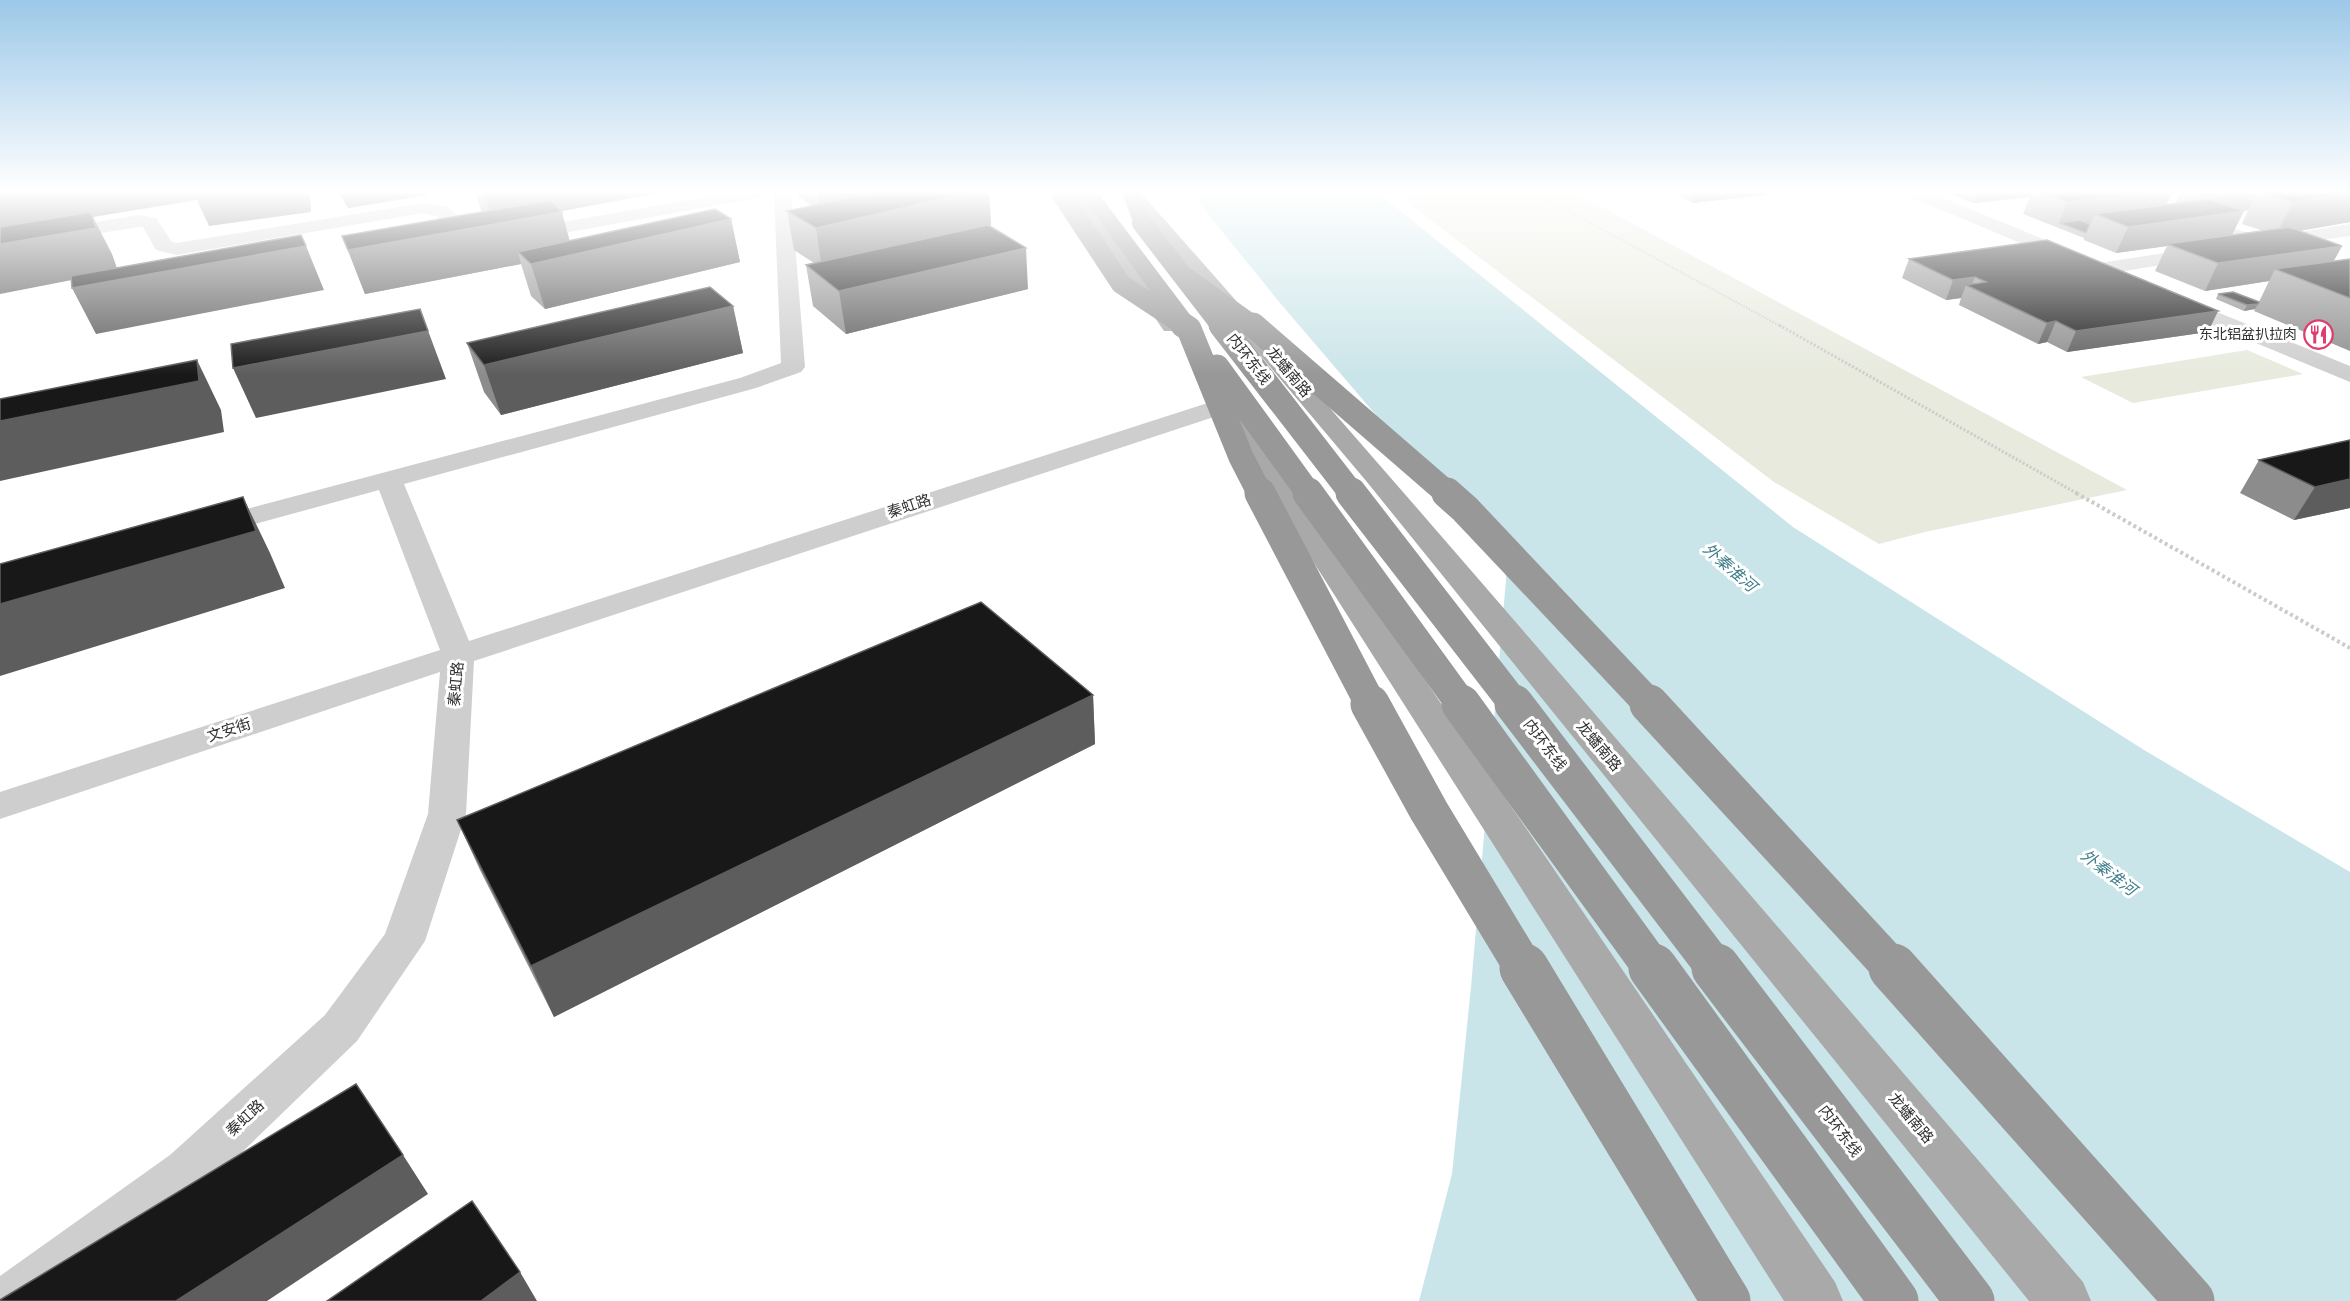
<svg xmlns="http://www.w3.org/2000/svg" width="2350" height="1301" font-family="'DM Sans','Noto Sans SC',sans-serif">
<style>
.green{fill:#e7eadd}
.water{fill:#cae5e9}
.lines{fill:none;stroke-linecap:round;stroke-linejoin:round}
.path-far2{stroke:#cbcbcb;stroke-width:2;stroke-dasharray:1.5 1.5;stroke-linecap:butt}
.path-far1{stroke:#cbcbcb;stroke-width:3;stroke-dasharray:2 2;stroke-linecap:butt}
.path{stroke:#cbcbcb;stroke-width:4;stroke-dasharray:3 3;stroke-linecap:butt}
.minor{fill:#cecece;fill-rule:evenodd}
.major{fill:#a9a9a9;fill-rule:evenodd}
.highway{fill:#989898;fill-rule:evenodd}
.highway-bridge-far4{stroke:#989898;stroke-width:20}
.highway-bridge-far3{stroke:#989898;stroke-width:25}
.highway-bridge-far2{stroke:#989898;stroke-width:31}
.highway-bridge-far1{stroke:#989898;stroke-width:39}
.highway-bridge{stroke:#989898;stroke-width:49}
.wall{fill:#8c8c8c;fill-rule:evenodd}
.shaded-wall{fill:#5d5d5d}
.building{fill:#181818;stroke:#5d5d5d;stroke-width:1.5}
.labels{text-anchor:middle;stroke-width:6;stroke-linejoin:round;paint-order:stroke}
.far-poi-label{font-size:14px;fill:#313131;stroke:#fff;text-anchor:end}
.street-label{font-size:15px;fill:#313131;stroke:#fff}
.water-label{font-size:16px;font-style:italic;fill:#3f7e8a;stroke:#fff}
</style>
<rect width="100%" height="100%" fill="#fff"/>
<path class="green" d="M1395,193H1576L2127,490L1925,532L1879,544L1774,482Z
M2247,350L2303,374L2133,403L2081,377Z"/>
<path class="water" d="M1191,193H1378L1793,527L2144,750L2350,872V1301H1419L1452,1174L1471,987L1507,568L1280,303Z"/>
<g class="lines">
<path class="path-far2" d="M1535,193L1782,327"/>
<path class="path-far1" d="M1779,325L2078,494"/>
<path class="path" d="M2076,493L2350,648"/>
<path class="minor" d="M729,193H765L756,198L493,246L464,242L436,216L423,213L177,255L156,250L143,227H139L0,249V237L139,215L156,218L172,242L177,243L423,203L448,207L476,233L493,234Z
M774,193H791L805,367L801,372L756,388L404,484L469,641L1217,400L1226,398L1235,400L1238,405L1235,410L474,661L466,814L425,941L357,1041L206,1187L57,1301H0V1276L170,1155L325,1015L385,934L428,814L440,672L0,819V792L440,650L379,490L208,537L198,534L194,528L198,522L740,378L781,363Z
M1908,193H1931L2082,255L2085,259L2082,263H2068L1911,197Z
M2107,193H2132L2262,238L2350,224V236L2284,245L2350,268V281L2110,197Z
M2203,247L2210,249L2213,253L2210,257L2100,275L2093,273L2090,269L2093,265L2100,263Z
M2175,295L2350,366V382L2167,306L2164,301L2167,296Z"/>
<path class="major" d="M1070,193H1088L1183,326L1180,331H1164Z
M1124,193H1141C1459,552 1769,918 2083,1282L2091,1301H2029L1367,482Z
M1221,391L1230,393L1233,398L1835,1282L1843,1301H1784L1209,398L1212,393Z"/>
<path class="highway" d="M1080,193H1098L1197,324L1200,329L1197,334H1181Z
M1122,193H1139L1151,223L1149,227H1135Z"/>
<path class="highway-bridge-far4" d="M1061,193L1121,284L1186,327
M1142,223L1222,327
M1185,277L1255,327"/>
<path class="highway-bridge-far3" d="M1183,325L1189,329L1241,457L1260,494
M1221,325L1352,494
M1253,325L1448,494
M1217,367L1309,494"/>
<path class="highway-bridge-far2" d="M1260,493L1371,705
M1308,493L1462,705
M1351,493L1515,705
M1447,493L1465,509L1650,705"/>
<path class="highway-bridge-far1" d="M1370,704L1429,811L1525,970
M1461,704L1654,970
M1514,704L1717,970
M1649,704L1894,970"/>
<path class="highway-bridge" d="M1524,968L1726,1301
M1653,968L1894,1301
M1716,968L1970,1301
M1893,968L2190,1301"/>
</g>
<path class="wall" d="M338,193H426L427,195L348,208Z
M476,193H658L560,211L570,241L731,219L740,262L545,309L531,296L521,264L365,294L342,236L483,212L481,210Z
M798,193H989L991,225L988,226L1028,289L846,334L813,306L806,265L814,263L794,250L787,211L811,206L799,197Z
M1676,193H1766L1765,195L1692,203Z
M1948,193H2172L2166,205L2175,204L2180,193H2350V222L2298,231L2342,246L2334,261L2350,259V351L2254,311L2255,309L2244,311L2216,299L2218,294L2259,302L2269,281L2205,291L2155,271L2167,246L2116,253L2084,240V238L2023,214L2030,197L1973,203ZM2248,210L2242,224L2264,231L2232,235L2243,211Z
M1909,259L2218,311L2208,332L2067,352L2047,342L2038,344L1959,305L1961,298L1946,300L1902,278Z
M733,306L743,353L501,415L484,392L467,343Z
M2350,440V508L2294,520L2240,493L2259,460Z
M1093,695L1095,744L554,1017L480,870L457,820Z"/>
<path class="shaded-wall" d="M0,193H308L310,197L311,212L209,226L197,200L93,217L112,254L118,271L0,294Z
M341,193H426L427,195L348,208Z
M484,193H658L494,224Z
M817,193H929L820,213Z
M967,193H989L991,225L822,268L816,228Z
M1694,193H1766L1765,195L1692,203Z
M1977,193H2032L2030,197L1973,203Z
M2144,193H2172L2162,214H2095L2091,223L2067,226L2059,223L2067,202Z
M2219,193H2257L2248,210L2226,213L2244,211L2231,237L2167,244V246L2116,253L2128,227L2208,216Z
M2350,193V222L2276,235L2293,202Z
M562,212L573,254L731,219L740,262L545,309L531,264L518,252L521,264L365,294L348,250Z
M306,246L324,290L96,334L72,288Z
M2342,246L2327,272L2275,269L2269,281L2205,291L2218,263Z
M1026,248L1028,289L846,334L839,291Z
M1975,277L1971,287L1966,285L1961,298L1946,300L1953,280Z
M2258,304L2255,309L2244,311L2247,305Z
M733,306L743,353L501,415L484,365Z
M420,309L446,379L256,418L233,368Z
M2218,311L2208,332L2067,352L2076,331Z
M2056,321L2047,342L2038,344L2047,323Z
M197,360L221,410L224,432L0,481V421Z
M2350,479V508L2294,520L2315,487Z
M243,497L270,553L285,588L0,676V604Z
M1093,695L1095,744L554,1017L531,966Z
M403,1155L428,1194L267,1301H176Z
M520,1272L537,1301H481Z"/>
<path class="building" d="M870,193H967L816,228L787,211Z
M2042,193H2144L2067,202Z
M2263,193H2348L2293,202Z
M2209,199L2244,211L2128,227L2095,214Z
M551,200L562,212L348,250L342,236Z
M715,209L731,219L531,264L518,252Z
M91,212L96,228L0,244V227Z
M2080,220L2090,224L2086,233L2059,223Z
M988,225L1026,248L839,291L806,265Z
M2289,227L2342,246L2218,263L2167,244Z
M301,235L306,246L72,288L71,276Z
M2047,240L2218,311L2076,331L2056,321L2047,323L1966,285L1986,282L1975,277L1953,280L1909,259Z
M2350,259V298L2275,269Z
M710,287L733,306L484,365L467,343Z
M2233,292L2259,302L2258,304L2247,305L2218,294Z
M420,309L428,331L233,368L231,344Z
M197,360L199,381L0,421V399Z
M2350,440V479L2315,487L2259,460Z
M243,497L256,531L0,604V564Z
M981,602L1093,695L531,966L457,820Z
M356,1084L403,1155L176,1301H0V1300Z
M472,1201L520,1272L481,1301H327Z"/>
<linearGradient id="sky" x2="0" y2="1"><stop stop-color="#9cc8e8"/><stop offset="0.51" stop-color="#fff"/><stop offset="1" stop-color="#fff" stop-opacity="0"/></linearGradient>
<rect width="2350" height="375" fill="url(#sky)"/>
<defs>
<symbol id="restaurant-ring" viewBox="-11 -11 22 22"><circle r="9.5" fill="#fff" stroke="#de3d6f" stroke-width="1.5"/><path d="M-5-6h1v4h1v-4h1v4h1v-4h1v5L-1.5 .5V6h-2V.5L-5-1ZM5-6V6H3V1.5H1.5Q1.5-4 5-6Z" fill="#de3d6f"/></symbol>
</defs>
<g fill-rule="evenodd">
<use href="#restaurant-ring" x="2302" y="318" width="33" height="33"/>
</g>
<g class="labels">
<g class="far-poi-label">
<text x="2297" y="339">东北铝盆扒拉肉</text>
</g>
<g class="street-label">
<text transform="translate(1249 359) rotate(52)" y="5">内环东线</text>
<text transform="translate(1289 372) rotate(50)" y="5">龙蟠南路</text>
<text transform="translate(909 506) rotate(-18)" y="5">秦虹路</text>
<text transform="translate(456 684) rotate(-85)" y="5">秦虹路</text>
<text transform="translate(229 730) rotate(-18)" y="5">文安街</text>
<text transform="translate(1545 745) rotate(53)" y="5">内环东线</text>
<text transform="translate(1599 746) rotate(50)" y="5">龙蟠南路</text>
<text transform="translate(245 1118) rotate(-43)" y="5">秦虹路</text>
<text transform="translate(1911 1118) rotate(50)" y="5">龙蟠南路</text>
<text transform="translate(1840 1131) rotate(53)" y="5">内环东线</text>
</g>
<g class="water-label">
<text transform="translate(1730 567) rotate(41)" y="6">外秦淮河</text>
<text transform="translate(2109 872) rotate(37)" y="6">外秦淮河</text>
</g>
</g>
</svg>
